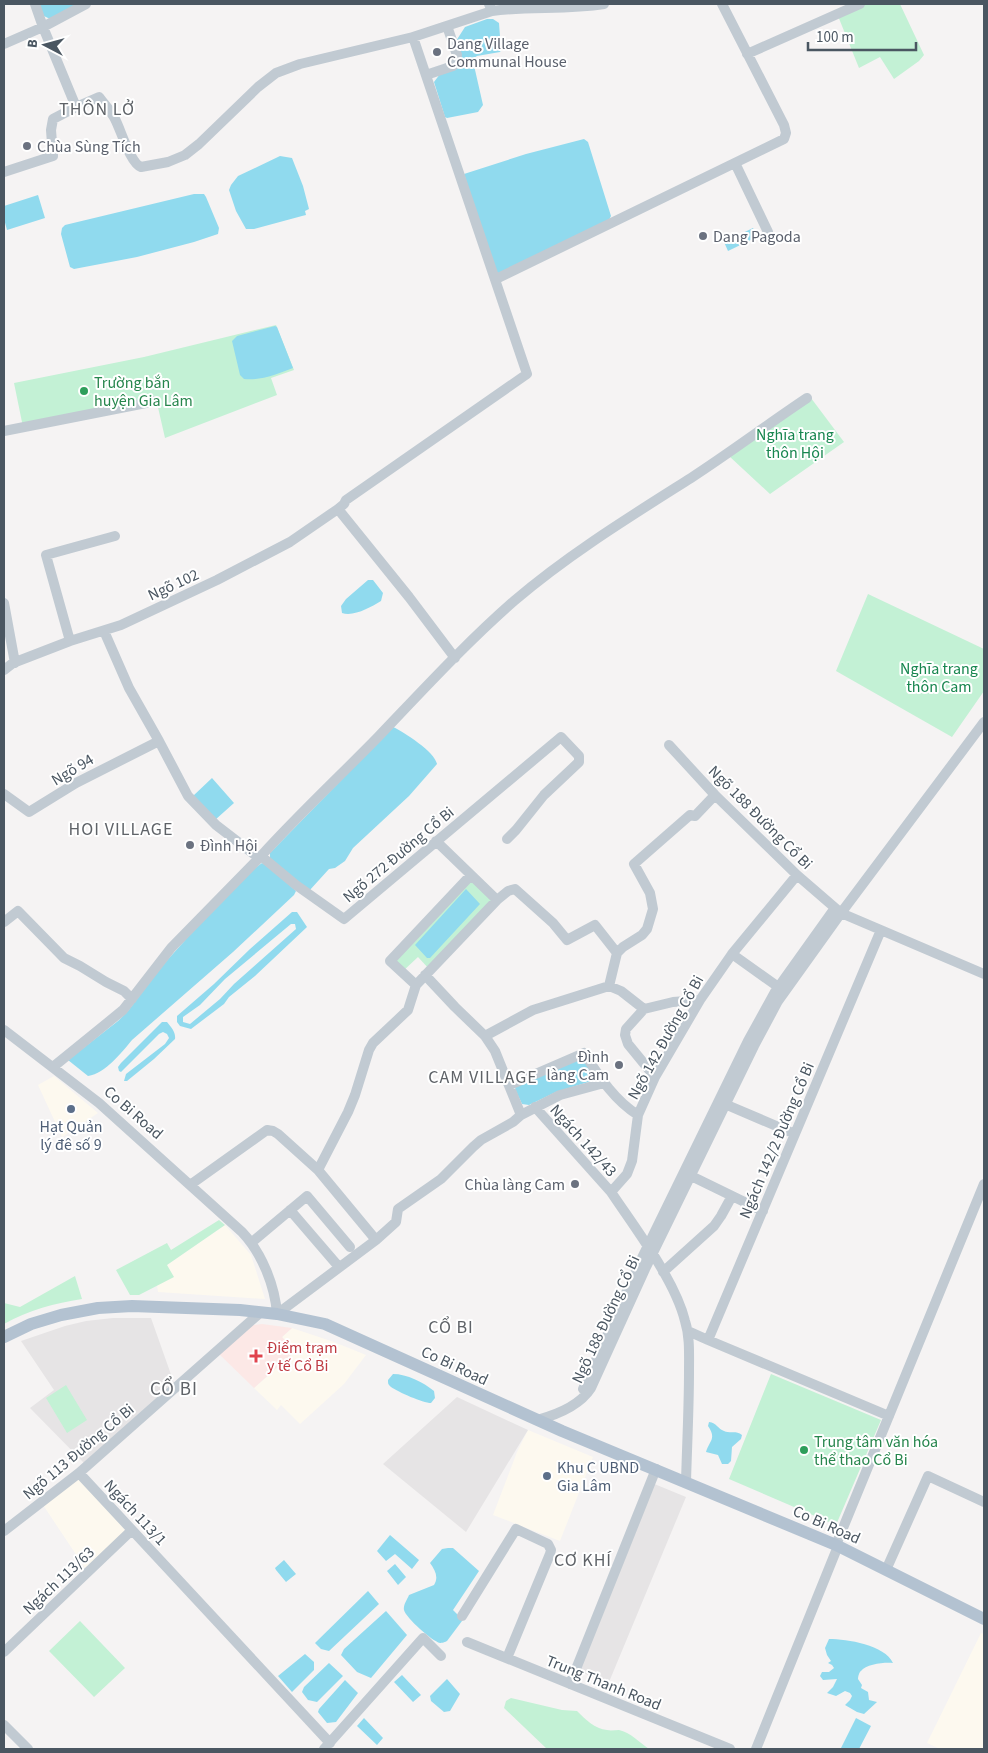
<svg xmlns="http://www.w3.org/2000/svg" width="988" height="1753" font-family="'Source Sans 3',sans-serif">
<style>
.commercial{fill:#fdf9ef}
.education{fill:#e6e4e5}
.medical{fill:#fce8e6}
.green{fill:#c3f1d5}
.water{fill:#90daee;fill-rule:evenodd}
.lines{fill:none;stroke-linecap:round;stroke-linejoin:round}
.minor{stroke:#c1cad2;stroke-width:10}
.major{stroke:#b3c2d1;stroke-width:12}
.worship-dot{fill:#6b7280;stroke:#fff;stroke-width:2}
.leisure-dot{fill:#2e9e5b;stroke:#fff;stroke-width:2}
.service-dot{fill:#5c6f8a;stroke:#fff;stroke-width:2}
.health-dot{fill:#e0444e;stroke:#fff;stroke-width:2}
.labels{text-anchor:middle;stroke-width:4;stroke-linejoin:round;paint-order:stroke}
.worship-label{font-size:16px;fill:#5b616d;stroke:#fff;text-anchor:start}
.leisure-label{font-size:16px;fill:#27864d;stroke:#fff;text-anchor:start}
.park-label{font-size:16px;fill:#17864f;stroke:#fff}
.street-label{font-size:16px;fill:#4a5661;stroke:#fff}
.service-label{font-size:16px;fill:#4e5e75;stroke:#fff}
.health-label{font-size:16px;fill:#be3a42;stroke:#fff;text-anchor:start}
.neighbourhood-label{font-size:18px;letter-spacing:1px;fill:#5f6368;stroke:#fff}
.quarter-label{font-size:19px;letter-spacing:1px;fill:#5f6368;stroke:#fff}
</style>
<rect width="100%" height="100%" fill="#f5f3f3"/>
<path class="commercial" d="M54,1076L98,1113L62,1137L38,1085Z
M225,1225L251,1255L265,1299L158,1292L157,1285L173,1277L167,1265Z
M292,1328L334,1342L366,1355L344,1384L300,1424L281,1405L277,1410L254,1388L295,1352L282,1337Z
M528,1430L593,1457L560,1541L493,1515L517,1452Z
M80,1477L130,1530L87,1571L43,1505Z
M981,1633L984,1634V1749H940L927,1743Z"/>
<path class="education" d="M113,1318H151L174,1383L84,1463L30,1408L54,1390L21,1341L65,1326L86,1321Z
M457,1397L528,1430L466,1532L383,1464Z
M652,1483L686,1497L609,1682L577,1671Z"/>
<path class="medical" d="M262,1324L292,1328L282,1337L295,1351L254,1388L219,1354L253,1325Z"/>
<path class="green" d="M866,4H900L924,55L919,61L894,79L880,57L859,68L838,16Z
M276,325L294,370L271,378L277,395L165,438L157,403L23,427L14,383L144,357Z
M811,398L844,442L770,494L729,456Z
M868,594L984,649V691L952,737L836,671Z
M471,875L497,900L430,970L418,957L402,972L390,961Z
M219,1220L225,1225L167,1265L174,1277L139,1295H130L116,1270L167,1243L171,1250Z
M75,1276L82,1299C55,1303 29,1310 4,1324V1303L20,1307Z
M771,1374L881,1420L836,1525L729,1479Z
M66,1385L87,1420L67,1433L46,1398Z
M80,1621L125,1668L94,1697L49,1651Z
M511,1698L562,1710L577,1711C585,1719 595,1729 607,1730C611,1731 615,1730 619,1730C630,1732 640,1743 649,1749H547L504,1708L506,1701Z"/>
<path class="water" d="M38,4H84L50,19L44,16Z
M487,19H493L499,23L501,50L500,52L477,56L474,58L473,61L483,105L478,112L447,118L445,117L434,82L440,74L463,67L456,41L465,27Z
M584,139L588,142L611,216L609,220L497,277L464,174L526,154Z
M280,156L292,158L303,186L309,209L305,211L306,215L302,216L254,229H246L236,211L229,190L231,185L238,176Z
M194,194H204L206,197L219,228L218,234L194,242L137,257L74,269L70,267L61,234L62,228L65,225Z
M38,195L45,218L7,230L4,219V206Z
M753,228L757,237L728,251L724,242Z
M275,326L277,327L293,368C278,374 260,381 244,379L240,375L232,341L237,336Z
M368,580H373L383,593L381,601C371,607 354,617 342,613L341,606L346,599Z
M393,727C404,732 435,752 437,764L409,796L353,848L345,861L335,868L329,869L309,891L270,858V853Z
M212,778L234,803L215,820L193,796Z
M262,863L273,870L296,891L294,895L233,952L132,1040C121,1053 106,1073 88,1076L68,1060L118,1021L128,1011L162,966L188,937L245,875Z
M466,889L480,904L430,958H427L415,945Z
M292,912H297L307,927L255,976L229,997L224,1004L191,1029L180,1026L177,1022V1016L214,984L250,949ZM291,924H295L296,929L234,984L220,999L190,1024L183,1022V1017L200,1005L225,979Z
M162,1022H167C171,1027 176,1032 175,1039L154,1059L127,1081H124L126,1074L165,1044L169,1038L167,1034L163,1032L159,1034L121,1072L119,1071L118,1067L121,1063Z
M578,1059H585L596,1079L595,1080L556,1092L529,1105L522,1104L515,1089L516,1087Z
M393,1374C407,1374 423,1382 434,1391L435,1398L431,1403C423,1403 398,1392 391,1387C388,1384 388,1384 388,1380Z
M709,1422C717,1423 718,1429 724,1431C731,1434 736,1430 742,1435L741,1439L732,1447L731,1461L728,1464H722L718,1455L706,1452C709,1441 717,1439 708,1426Z
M390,1535L419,1560L412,1569L395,1554L386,1561L377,1551Z
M448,1548H453L479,1571L453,1610L462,1619V1621L447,1641C446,1642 441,1643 440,1643C432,1641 406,1618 404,1610C403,1605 407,1600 409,1595L434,1585C439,1577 435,1570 430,1563L442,1549Z
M284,1560L296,1574L286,1582L276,1570L275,1568Z
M395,1564L406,1577L398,1585L387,1571Z
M368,1591L379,1604L329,1651L321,1649L315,1643Z
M386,1611L407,1635L371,1678L357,1672L341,1655L344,1649Z
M829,1639C847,1639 885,1645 893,1663C885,1662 866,1664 861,1671C859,1672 858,1677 858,1679L862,1685L861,1688L868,1692L869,1700L877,1702L864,1714L857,1712L845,1705L850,1700L852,1696L850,1693L845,1691L836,1696L827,1693L833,1687L837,1679L823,1680L820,1676L822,1672H829L834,1668L832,1665L828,1663L831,1661L827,1655L825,1648Z
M305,1654L314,1662V1670L292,1692L278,1676Z
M329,1663L343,1676L317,1702L308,1700L302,1692L304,1687Z
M402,1675L421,1695L413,1702L394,1682Z
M447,1679L460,1694L450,1711L444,1712L431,1701L430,1696Z
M345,1680L358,1693L336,1722L327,1723L318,1712L319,1709Z
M364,1718L383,1738L377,1745L357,1726Z
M856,1718L871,1726L859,1749L841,1748Z"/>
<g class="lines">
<path class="minor" d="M35,4L43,27L76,107L99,97C104,104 111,111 115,119C121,130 130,163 141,167L168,162L185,155L199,144L258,87L276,73L300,64L413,37L492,11
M489,4L492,11C529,6 567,10 604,4
M4,44L43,27L86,4
M747,54L860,4
M426,75L453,66L456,63L457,55L447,26
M735,163L768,232
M4,172L53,156L51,130L53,119L76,107
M496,279L784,139L786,133L784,125L722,4
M4,431L156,401
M338,509L409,597L455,658
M4,603L15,663
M104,631L129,688L159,741L188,796L216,825L259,858
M70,641L46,555L115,536
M4,670L13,663L70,641L121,625L217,580L290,542L338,509L344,504L346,500L527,374L413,37
M669,745L715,795L797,875L841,913L984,974
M4,794L29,812L76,783L159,741
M261,856C298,815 339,777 378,737C422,691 466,643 514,601C569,554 631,516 691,478C731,452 768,424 807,398
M497,900L508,891L515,889L553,923L567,940L595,925L617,953
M4,922L18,911L64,958L80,966L106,982L124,991L132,999
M732,954L784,991
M425,975L455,1007L485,1036
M416,985L390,961L471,875
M609,986L621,991L644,1009
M4,1030L99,1103L242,1232C262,1253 275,1286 277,1314
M53,1067L123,1010L171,948L261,856L296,885L344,919L561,737L579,756V762L544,795L516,830L507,839
M655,1077L628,1044L625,1035L626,1029L644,1009L673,1002L700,1000
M510,1085L584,1053C599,1076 614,1100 638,1115
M720,1102L795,1134
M535,1107L611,1192
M521,1115L560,1095L604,1083
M318,1170L376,1240
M685,1173L763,1211
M190,1185L267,1130L273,1131L278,1134L318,1170L348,1112L355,1095L369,1050L373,1043L408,1010L416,985L497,900L436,841
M290,1210L339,1267
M251,1243L307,1196L350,1247
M663,1272L714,1226L721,1216L732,1196
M277,1314L376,1240L396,1222L398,1209L441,1179L473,1147L481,1140L513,1122L521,1115L495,1051L485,1036L533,1010L609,986L617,953L623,947L642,935L647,929L653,909L650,893L634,864L690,815L695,816L715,795
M688,1331L708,1340L881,930
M708,1340L889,1416
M583,1389L640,1262L748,1041L775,992L835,908
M537,1420C556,1415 580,1405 591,1388L646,1267L754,1046L778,1001L841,913L984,722
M79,1473L330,1743
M686,1482C687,1445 689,1408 689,1371C689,1354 690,1337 685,1321C675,1280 635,1228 611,1192L627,1174L632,1161L638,1115L655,1077L700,1000L732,954L797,875
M4,1531L79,1473L261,1312
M836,1545L984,1184
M886,1570L928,1476L984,1502
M462,1616L516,1529L548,1544L551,1550L550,1554L507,1658
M467,1642L730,1749
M4,1652L132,1530
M570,1684L656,1469
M4,1725L28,1749
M324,1749L423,1638L441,1656
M756,1749L838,1546"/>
<path class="major" d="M4,1337L31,1324L61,1315L98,1308L132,1306L240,1310L277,1314L325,1324L562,1431L836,1545L984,1619"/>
</g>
<g class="worship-dot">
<circle cx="437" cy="52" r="5"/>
<circle cx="27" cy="146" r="5"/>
<circle cx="703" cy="236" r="5"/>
<circle cx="190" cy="845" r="5"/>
<circle cx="619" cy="1065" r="5"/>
<circle cx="575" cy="1184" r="5"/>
</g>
<g class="leisure-dot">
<circle cx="84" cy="391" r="5"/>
<circle cx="804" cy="1450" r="5"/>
</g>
<g class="service-dot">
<circle cx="71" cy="1109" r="5"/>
<circle cx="547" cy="1476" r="5"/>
</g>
<path class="health-dot" d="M253.5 1348.5h5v5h5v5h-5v5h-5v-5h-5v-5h5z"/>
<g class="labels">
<g class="worship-label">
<text x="447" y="49">Dang Village<tspan x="447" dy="18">Communal House</tspan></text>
<text x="37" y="152">Chùa Sùng Tích</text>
<text x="713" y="242">Dang Pagoda</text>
<text x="200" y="851">Đình Hội</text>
<text x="609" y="1062" text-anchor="end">Đình<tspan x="609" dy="18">làng Cam</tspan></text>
<text x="565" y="1190" text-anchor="end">Chùa làng Cam</text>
</g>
<g class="leisure-label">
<text x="94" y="388">Trường bắn<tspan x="94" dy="18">huyện Gia Lâm</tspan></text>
<text x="814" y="1447">Trung tâm văn hóa<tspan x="814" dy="18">thể thao Cổ Bi</tspan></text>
</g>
<g class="park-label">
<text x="795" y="440">Nghĩa trang<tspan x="795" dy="18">thôn Hội</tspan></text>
<text x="939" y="674">Nghĩa trang<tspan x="939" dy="18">thôn Cam</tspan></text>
</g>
<g class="street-label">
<text transform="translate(173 584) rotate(-25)" y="6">Ngõ 102</text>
<text transform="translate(72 769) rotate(-31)" y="6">Ngõ 94</text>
<text transform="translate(761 817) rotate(45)" y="6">Ngõ 188 Đường Cổ Bi</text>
<text transform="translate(398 854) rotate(-40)" y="6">Ngõ 272 Đường Cổ Bi</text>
<text transform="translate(665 1037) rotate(-61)" y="6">Ngõ 142 Đường Cổ Bi</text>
<text transform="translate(134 1112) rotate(41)" y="6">Co Bi Road</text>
<text transform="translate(584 1140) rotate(48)" y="6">Ngách 142/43</text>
<text transform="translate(776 1140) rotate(-67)" y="6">Ngách 142/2 Đường Cổ Bi</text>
<text transform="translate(605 1319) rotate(-65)" y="6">Ngõ 188 Đường Cổ Bi</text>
<text transform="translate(455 1365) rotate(25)" y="6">Co Bi Road</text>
<text transform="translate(78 1451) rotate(-40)" y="6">Ngõ 113 Đường Cổ Bi</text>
<text transform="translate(136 1512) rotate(47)" y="6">Ngách 113/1</text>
<text transform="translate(827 1524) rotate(24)" y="6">Co Bi Road</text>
<text transform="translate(58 1580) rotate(-43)" y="6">Ngách 113/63</text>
<text transform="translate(604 1682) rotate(22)" y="6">Trung Thanh Road</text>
</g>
<g class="service-label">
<text x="71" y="1132">Hạt Quản<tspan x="71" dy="18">lý đê số 9</tspan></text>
<text x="557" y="1473" text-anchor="start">Khu C UBND<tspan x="557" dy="18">Gia Lâm</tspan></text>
</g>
<g class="health-label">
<text x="267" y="1353">Điểm trạm<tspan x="267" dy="18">y tế Cổ Bi</tspan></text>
</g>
<g class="neighbourhood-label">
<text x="97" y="115">THÔN LỞ</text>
<text x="121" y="835">HOI VILLAGE</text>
<text x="483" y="1083">CAM VILLAGE</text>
<text x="451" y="1333">CỔ BI</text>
<text x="583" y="1566">CƠ KHÍ</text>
</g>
<g class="quarter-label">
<text x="174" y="1395">CỔ BI</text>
</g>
</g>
<rect width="988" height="1753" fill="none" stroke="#4a5661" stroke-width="10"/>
<g transform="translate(45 45) rotate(276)" stroke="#ffffff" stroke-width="4" paint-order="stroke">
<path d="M0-4L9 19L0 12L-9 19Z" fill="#4a5661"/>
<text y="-8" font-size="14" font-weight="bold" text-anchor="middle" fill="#4a5661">B</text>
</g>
<path d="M808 42v8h108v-8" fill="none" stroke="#4a5661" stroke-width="2.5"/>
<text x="816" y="42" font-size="15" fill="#4a5661" stroke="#ffffff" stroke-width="4" paint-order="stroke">100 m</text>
</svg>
